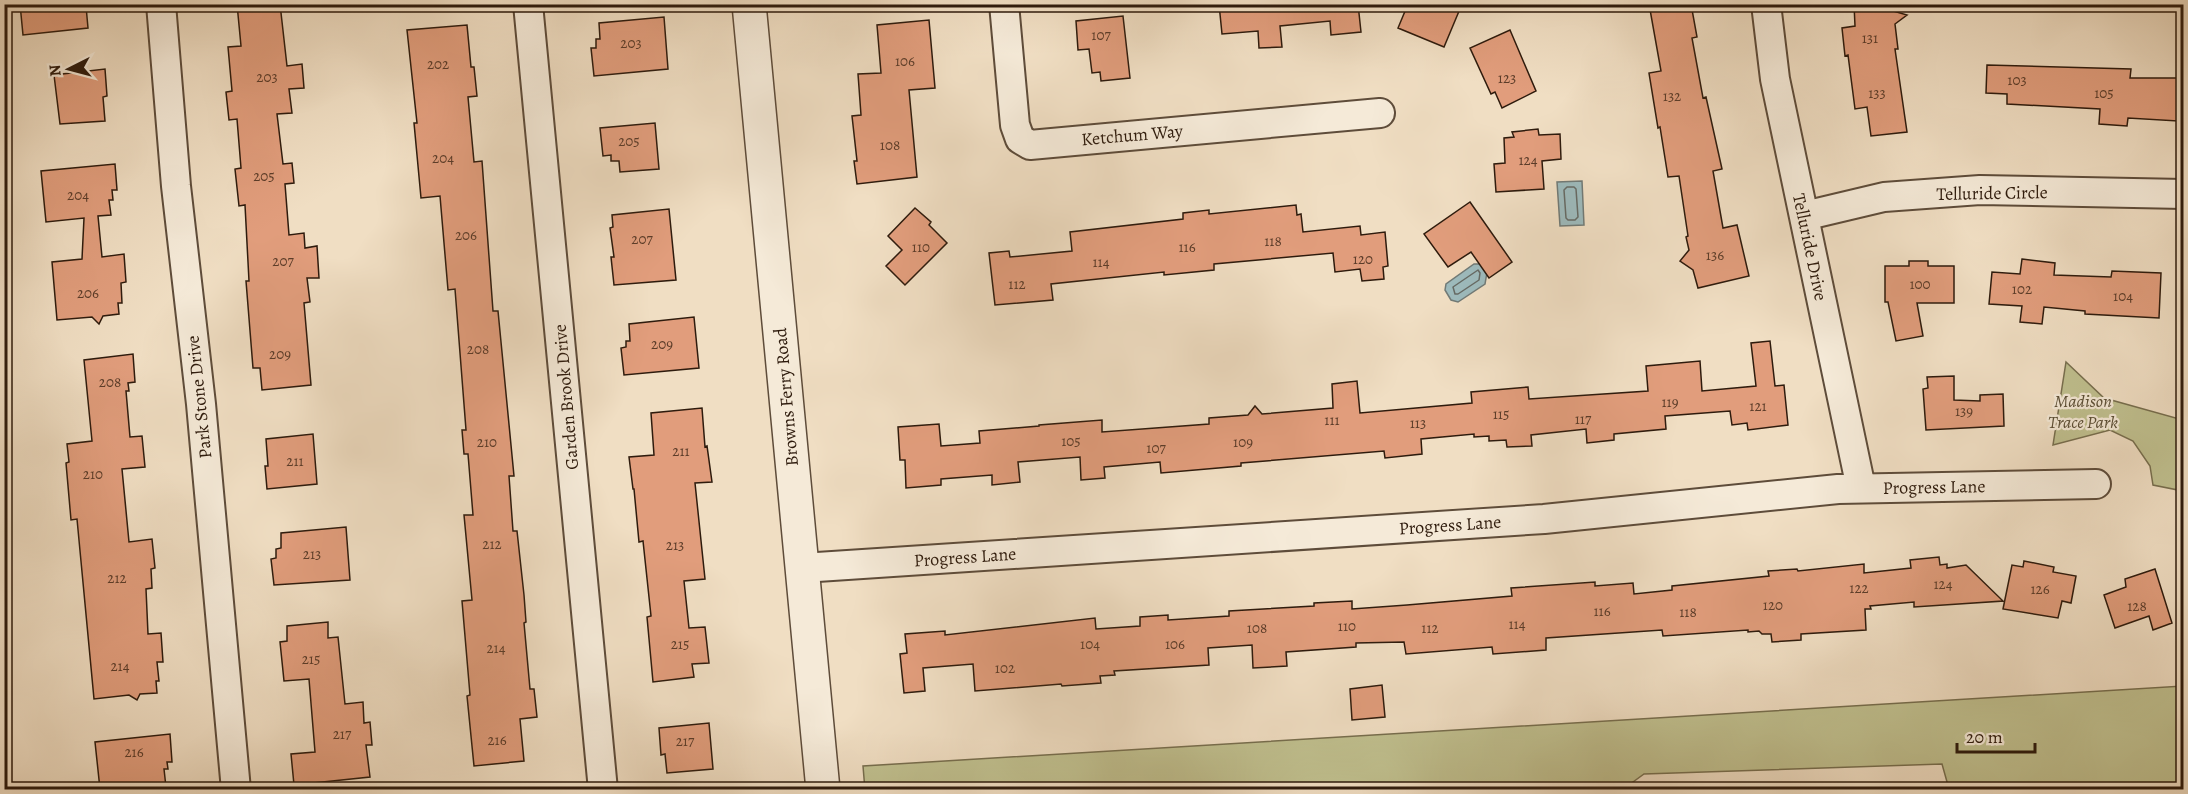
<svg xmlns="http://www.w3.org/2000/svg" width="2188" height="794" font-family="Alegreya,serif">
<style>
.green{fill:#c0c08f;stroke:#776e4e;stroke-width:1.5}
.water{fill:#9dbabc;stroke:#717a76;stroke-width:1.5}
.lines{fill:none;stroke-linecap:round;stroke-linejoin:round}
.shore{stroke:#666a64;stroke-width:1.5}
.building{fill:#e19d7c;stroke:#2e1b0d;stroke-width:1.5}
.minor-casing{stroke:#5e4c3a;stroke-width:32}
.tertiary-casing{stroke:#5e4c3a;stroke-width:36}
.minor{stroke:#f5ead8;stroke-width:28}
.tertiary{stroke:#f5ead8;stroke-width:33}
.labels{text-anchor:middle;stroke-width:4.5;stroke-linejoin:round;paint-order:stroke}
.number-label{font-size:15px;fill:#5b3c29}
.street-label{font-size:18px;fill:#2e1b0d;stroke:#f5ead8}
.park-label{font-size:18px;font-style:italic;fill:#5a4d34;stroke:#f5ead8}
</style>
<rect width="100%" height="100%" fill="#f0dec3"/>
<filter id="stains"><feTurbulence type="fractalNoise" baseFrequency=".00333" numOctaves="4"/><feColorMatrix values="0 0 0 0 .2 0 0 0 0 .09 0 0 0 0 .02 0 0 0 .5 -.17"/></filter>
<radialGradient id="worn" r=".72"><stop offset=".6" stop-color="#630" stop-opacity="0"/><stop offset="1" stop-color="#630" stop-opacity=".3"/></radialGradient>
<path class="green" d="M2066,362L2104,398L2183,420V491L2153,485L2150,466L2133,441L2110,430L2053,445Z
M2183,686V789H1949L1942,764L1644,774L1622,790H865L863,766Z"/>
<path class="water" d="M1582,181L1584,225L1560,226L1557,182Z
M1474,264H1483L1487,272L1485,284L1458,302L1451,300L1445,290L1446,284Z"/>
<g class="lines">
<path class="shore" d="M1567,187H1574L1576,189L1578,217L1575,220H1568L1566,218L1564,190Z
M1478,270L1480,273L1479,280L1458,294H1455L1453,287Z"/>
</g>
<path class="building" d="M20,4H80V7L86,6L88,28L23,35Z
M237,4H280L287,66L302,64L304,88L289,89L292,113L277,114L283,164L292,163L294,183L285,184L289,235L304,233L305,248L317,246L319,278H307L310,302L304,303L311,385L262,390L260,368H253L246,281H249L245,205L239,206L235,169L241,168L237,119L229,120L226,92L232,91L228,47L241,46Z
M1219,4H1358L1361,32L1331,35L1330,21L1280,26L1282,47L1259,48L1258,31L1222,34Z
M1408,4H1462L1444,47L1398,28Z
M1649,4H1691L1697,37L1692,38L1703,98L1706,97L1722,169L1713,171L1723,228L1737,225L1749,276L1698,288L1693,270L1680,261L1689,250L1686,237L1688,236L1679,176L1668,177L1660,127L1658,128L1649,73L1661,71Z
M1854,4H1892L1893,11L1907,15L1895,24L1898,49H1895L1907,132L1871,136L1867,107L1855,109L1848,55L1845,56L1842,28L1855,26Z
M1123,16L1130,78L1101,81L1100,72L1092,73L1089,49L1078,50L1076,21Z
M664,17L668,69L594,76L591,48H596V39H600L599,23Z
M929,20L935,88L909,90L917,177L857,184L854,161H857L852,116L861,115L858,74L881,73L877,25Z
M467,25L471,67H474L477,96L468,97L474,162L482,161L493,311H498L514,476H509L513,531H517L524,595L526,622L524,623L530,689H534L537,717L520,719L524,761L474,766L467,696L470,695L462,601L472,600L464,515H473L468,454H464L462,430H466L455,289L448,290L440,196L421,198L414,123H417L407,30Z
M1510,30L1536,91L1502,108L1495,92L1491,94L1470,48Z
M1987,65L2131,69L2130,78H2184V114H2178V121L2128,118L2127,126L2099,124L2100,109L2007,104V94L1986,93Z
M105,69L107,96L103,97L105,121L60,124L54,75Z
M655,123L659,169L620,172L619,161H611V155L603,156L600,128Z
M1538,129L1539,135L1560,134L1561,159L1542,161L1544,189L1496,192L1494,164L1505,163L1504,138L1514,137L1512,132Z
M115,164L117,190H112L113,200H109L111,215L98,216L102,257L124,254L126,282L121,283L122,303H118L119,314L103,316L99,324L92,317L57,320L52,262L82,259L84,218L46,222L41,171Z
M1470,202L1512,262L1489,278L1471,252L1448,267L1424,234Z
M1296,205L1297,215L1301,214L1303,232L1360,226L1361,235L1385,232L1388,266L1383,267L1384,279L1362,281L1360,269L1335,272L1333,253L1214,264V270L1164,275V272L1051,284L1053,300L995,305L989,253L1009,251L1010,257L1072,251L1070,232L1183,219V213L1209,210V214Z
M915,208L931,222L929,225L947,243L905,285L886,266L902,250L888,236Z
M669,209L676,280L614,285L611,257H614L610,228L613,227L612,215Z
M2022,259L2055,263L2054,275L2111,277L2112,271L2161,273L2159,318L2085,314V311L2044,307L2042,324L2020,322L2022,306L1989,304L1992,272L2020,274Z
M1909,261H1928V266H1954V303H1917L1923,336L1896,341L1888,302H1885V266H1909Z
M694,317L699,368L624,375L621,348L626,347V341H630L629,324Z
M1770,341L1775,386L1784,385L1788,425L1748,430L1747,423L1732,425L1730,411L1665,416L1666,429L1614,434V440L1587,443L1586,429L1531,435L1532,446L1507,447L1506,440L1489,441V436L1474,437V434L1421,439L1422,454L1385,458L1384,451L1241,463V466L1161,473L1160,462L1104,467L1105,478L1081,480L1080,457L1018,462L1020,482L992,485V475L941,479V485L906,488L905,460H900L898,427L939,424L941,446L980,443L979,431L1039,426V425L1102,420V432L1209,424V418L1248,415L1255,406L1262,414L1333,408L1332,384L1357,381L1360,413L1472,403L1471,392L1528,387L1529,399L1648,391L1646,366L1700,361L1702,391L1756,386L1751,343Z
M133,354L135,382L128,383L129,391H126L130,437L142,436L145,467L122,469L129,542L152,539L155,568L151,569L152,588L146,589L148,634L161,633L163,662H157L159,681H156L157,693L140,694L137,700L129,695L94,699L77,519L71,520L66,463L69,462L67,444L92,441L84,360Z
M1954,376V400L1980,401V395L2003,394L2004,426L1926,430L1923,389L1928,388L1927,377Z
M702,408L705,447L707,446L712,482L695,483L705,579L684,581L689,628L705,627L709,663L692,664L694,677L653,682L647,617L651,616L643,541L639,542L634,489H633L629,457L654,455L651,413Z
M313,434L317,484L267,489L265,466H268L266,439Z
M346,527L350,580L274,585L271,559L276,558V549L281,548V533Z
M1939,557L1940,565L1947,564V568L1966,565L2003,601L1914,607V602L1870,606L1871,609H1865L1866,630L1801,634V640L1772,642L1771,634H1762L1759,631L1748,632V630L1663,636L1662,630L1546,638V650L1493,654L1492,647L1406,654L1404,642L1356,643V647L1286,652L1287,666L1253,668L1252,645L1208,648L1209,665L1114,671L1115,675L1100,676L1101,683L1062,686L1061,684L975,691L973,664L923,668L925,691L904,693L900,654L907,653L905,634L945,631V635L1095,618L1096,629L1140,626V617L1168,615V620L1229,616V611L1314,606V603L1352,601V609L1407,605L1512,596L1511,588L1595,582V586L1633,583L1634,594L1672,590V586L1769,576L1768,571L1797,569L1798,571L1864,564V573L1911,568L1910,560Z
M2024,561L2054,567L2053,572L2076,576L2071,603L2062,601L2058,618L2003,609L2012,565L2023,567Z
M2155,569L2172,623L2153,630L2149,616L2115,628L2104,595L2126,587L2125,579Z
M328,622V638L338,637L345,704L363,702L364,723L370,722L372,745H366L370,777L294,785L291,754L315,752L309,679L284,681L280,642L287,641V626Z
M1382,685L1385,717L1352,720L1350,689Z
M709,723L713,769L667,773L665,754L661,755L659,728Z
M170,734L172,762H167L168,769H164L166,787L100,789L95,742Z"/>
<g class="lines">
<defs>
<path id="minor" d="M161,4L176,186L201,404L236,790
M528,4L603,790
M1004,4L1015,125L1020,139L1030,145L1380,113
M1766,4L1775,79L1861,488
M1804,216L1884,197L1980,190L2184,194
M802,568L1544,519L1838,489L2096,484"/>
<path id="tertiary" d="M749,4L823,790"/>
</defs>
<use href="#minor" class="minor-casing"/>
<use href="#tertiary" class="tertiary-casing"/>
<use href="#minor" class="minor"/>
<use href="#tertiary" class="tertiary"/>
</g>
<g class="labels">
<g class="number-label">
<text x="1101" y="40">107</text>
<text x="1870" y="43">131</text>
<text x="631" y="48">203</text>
<text x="905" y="66">106</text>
<text x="438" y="69">202</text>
<text x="267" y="82">203</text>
<text x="1507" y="83">123</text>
<text x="2017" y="85">103</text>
<text x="1877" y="98">133</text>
<text x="2104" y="98">105</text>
<text x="1672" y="101">132</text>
<text x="629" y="146">205</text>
<text x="890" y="150">108</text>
<text x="443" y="163">204</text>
<text x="1528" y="165">124</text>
<text x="264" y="181">205</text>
<text x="78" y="200">204</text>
<text x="466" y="240">206</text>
<text x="642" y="244">207</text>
<text x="1273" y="246">118</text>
<text x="921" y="252">110</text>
<text x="1187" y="252">116</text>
<text x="1715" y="260">136</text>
<text x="1363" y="264">120</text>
<text x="283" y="266">207</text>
<text x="1101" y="267">114</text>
<text x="1017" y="289">112</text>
<text x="1920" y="289">100</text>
<text x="2022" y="294">102</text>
<text x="88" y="298">206</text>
<text x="2123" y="301">104</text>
<text x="662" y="349">209</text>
<text x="478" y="354">208</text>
<text x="280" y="359">209</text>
<text x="110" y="387">208</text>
<text x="1670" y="407">119</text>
<text x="1758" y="411">121</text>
<text x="1964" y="416">139</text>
<text x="1501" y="419">115</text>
<text x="1583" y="424">117</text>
<text x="1332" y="425">111</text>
<text x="1418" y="428">113</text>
<text x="1071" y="446">105</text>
<text x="487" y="447">210</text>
<text x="1243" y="447">109</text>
<text x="1156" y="453">107</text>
<text x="681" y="456">211</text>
<text x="295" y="466">211</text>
<text x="93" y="479">210</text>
<text x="492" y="549">212</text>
<text x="675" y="550">213</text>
<text x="312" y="559">213</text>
<text x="117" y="583">212</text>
<text x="1943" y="589">124</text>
<text x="1859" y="593">122</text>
<text x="2040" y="594">126</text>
<text x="1773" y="610">120</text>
<text x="2137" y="611">128</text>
<text x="1602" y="616">116</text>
<text x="1688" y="617">118</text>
<text x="1517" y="629">114</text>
<text x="1347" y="631">110</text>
<text x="1257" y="633">108</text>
<text x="1430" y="633">112</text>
<text x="680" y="649">215</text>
<text x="1090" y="649">104</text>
<text x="1175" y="649">106</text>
<text x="496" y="653">214</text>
<text x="311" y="664">215</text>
<text x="120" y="671">214</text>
<text x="1005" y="673">102</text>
<text x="342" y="739">217</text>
<text x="497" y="745">216</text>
<text x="685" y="746">217</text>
<text x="134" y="757">216</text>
</g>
<g class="street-label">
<text transform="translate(1132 135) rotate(-5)" y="6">Ketchum Way</text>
<text transform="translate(1992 193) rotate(-1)" y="6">Telluride Circle</text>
<text transform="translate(1810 247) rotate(78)" y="6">Telluride Drive</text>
<text transform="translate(199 397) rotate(-96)" y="6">Park Stone Drive</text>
<text transform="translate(566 397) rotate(-95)" y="6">Garden Brook Drive</text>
<text transform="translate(786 397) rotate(-95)" y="6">Browns Ferry Road</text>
<text transform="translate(1934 487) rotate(-1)" y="6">Progress Lane</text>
<text transform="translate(1450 525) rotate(-4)" y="6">Progress Lane</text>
<text transform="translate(965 557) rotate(-4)" y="6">Progress Lane</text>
</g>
<g class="park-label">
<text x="2083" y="407">Madison<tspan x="2083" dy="21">Trace Park</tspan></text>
</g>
</g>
<rect width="2188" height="794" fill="none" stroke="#f0dec3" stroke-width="24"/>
<rect x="6" y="6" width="2176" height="782" fill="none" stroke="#2e1b0d" stroke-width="3"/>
<rect x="12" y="12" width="2164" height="770" fill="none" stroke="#2e1b0d" stroke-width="1.5"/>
<g transform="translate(69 69) rotate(264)" stroke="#f5ead8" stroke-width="4.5" paint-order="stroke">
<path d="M0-4.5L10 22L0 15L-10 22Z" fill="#2e1b0d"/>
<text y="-9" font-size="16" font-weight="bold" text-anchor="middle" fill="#2e1b0d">N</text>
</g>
<path d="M1957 743v9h78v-9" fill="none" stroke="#2e1b0d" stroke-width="3"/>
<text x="1966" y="743" font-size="18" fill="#2e1b0d" stroke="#f5ead8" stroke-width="4.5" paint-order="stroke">20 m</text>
<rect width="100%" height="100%" filter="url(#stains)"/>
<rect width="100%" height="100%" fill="url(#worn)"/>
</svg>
